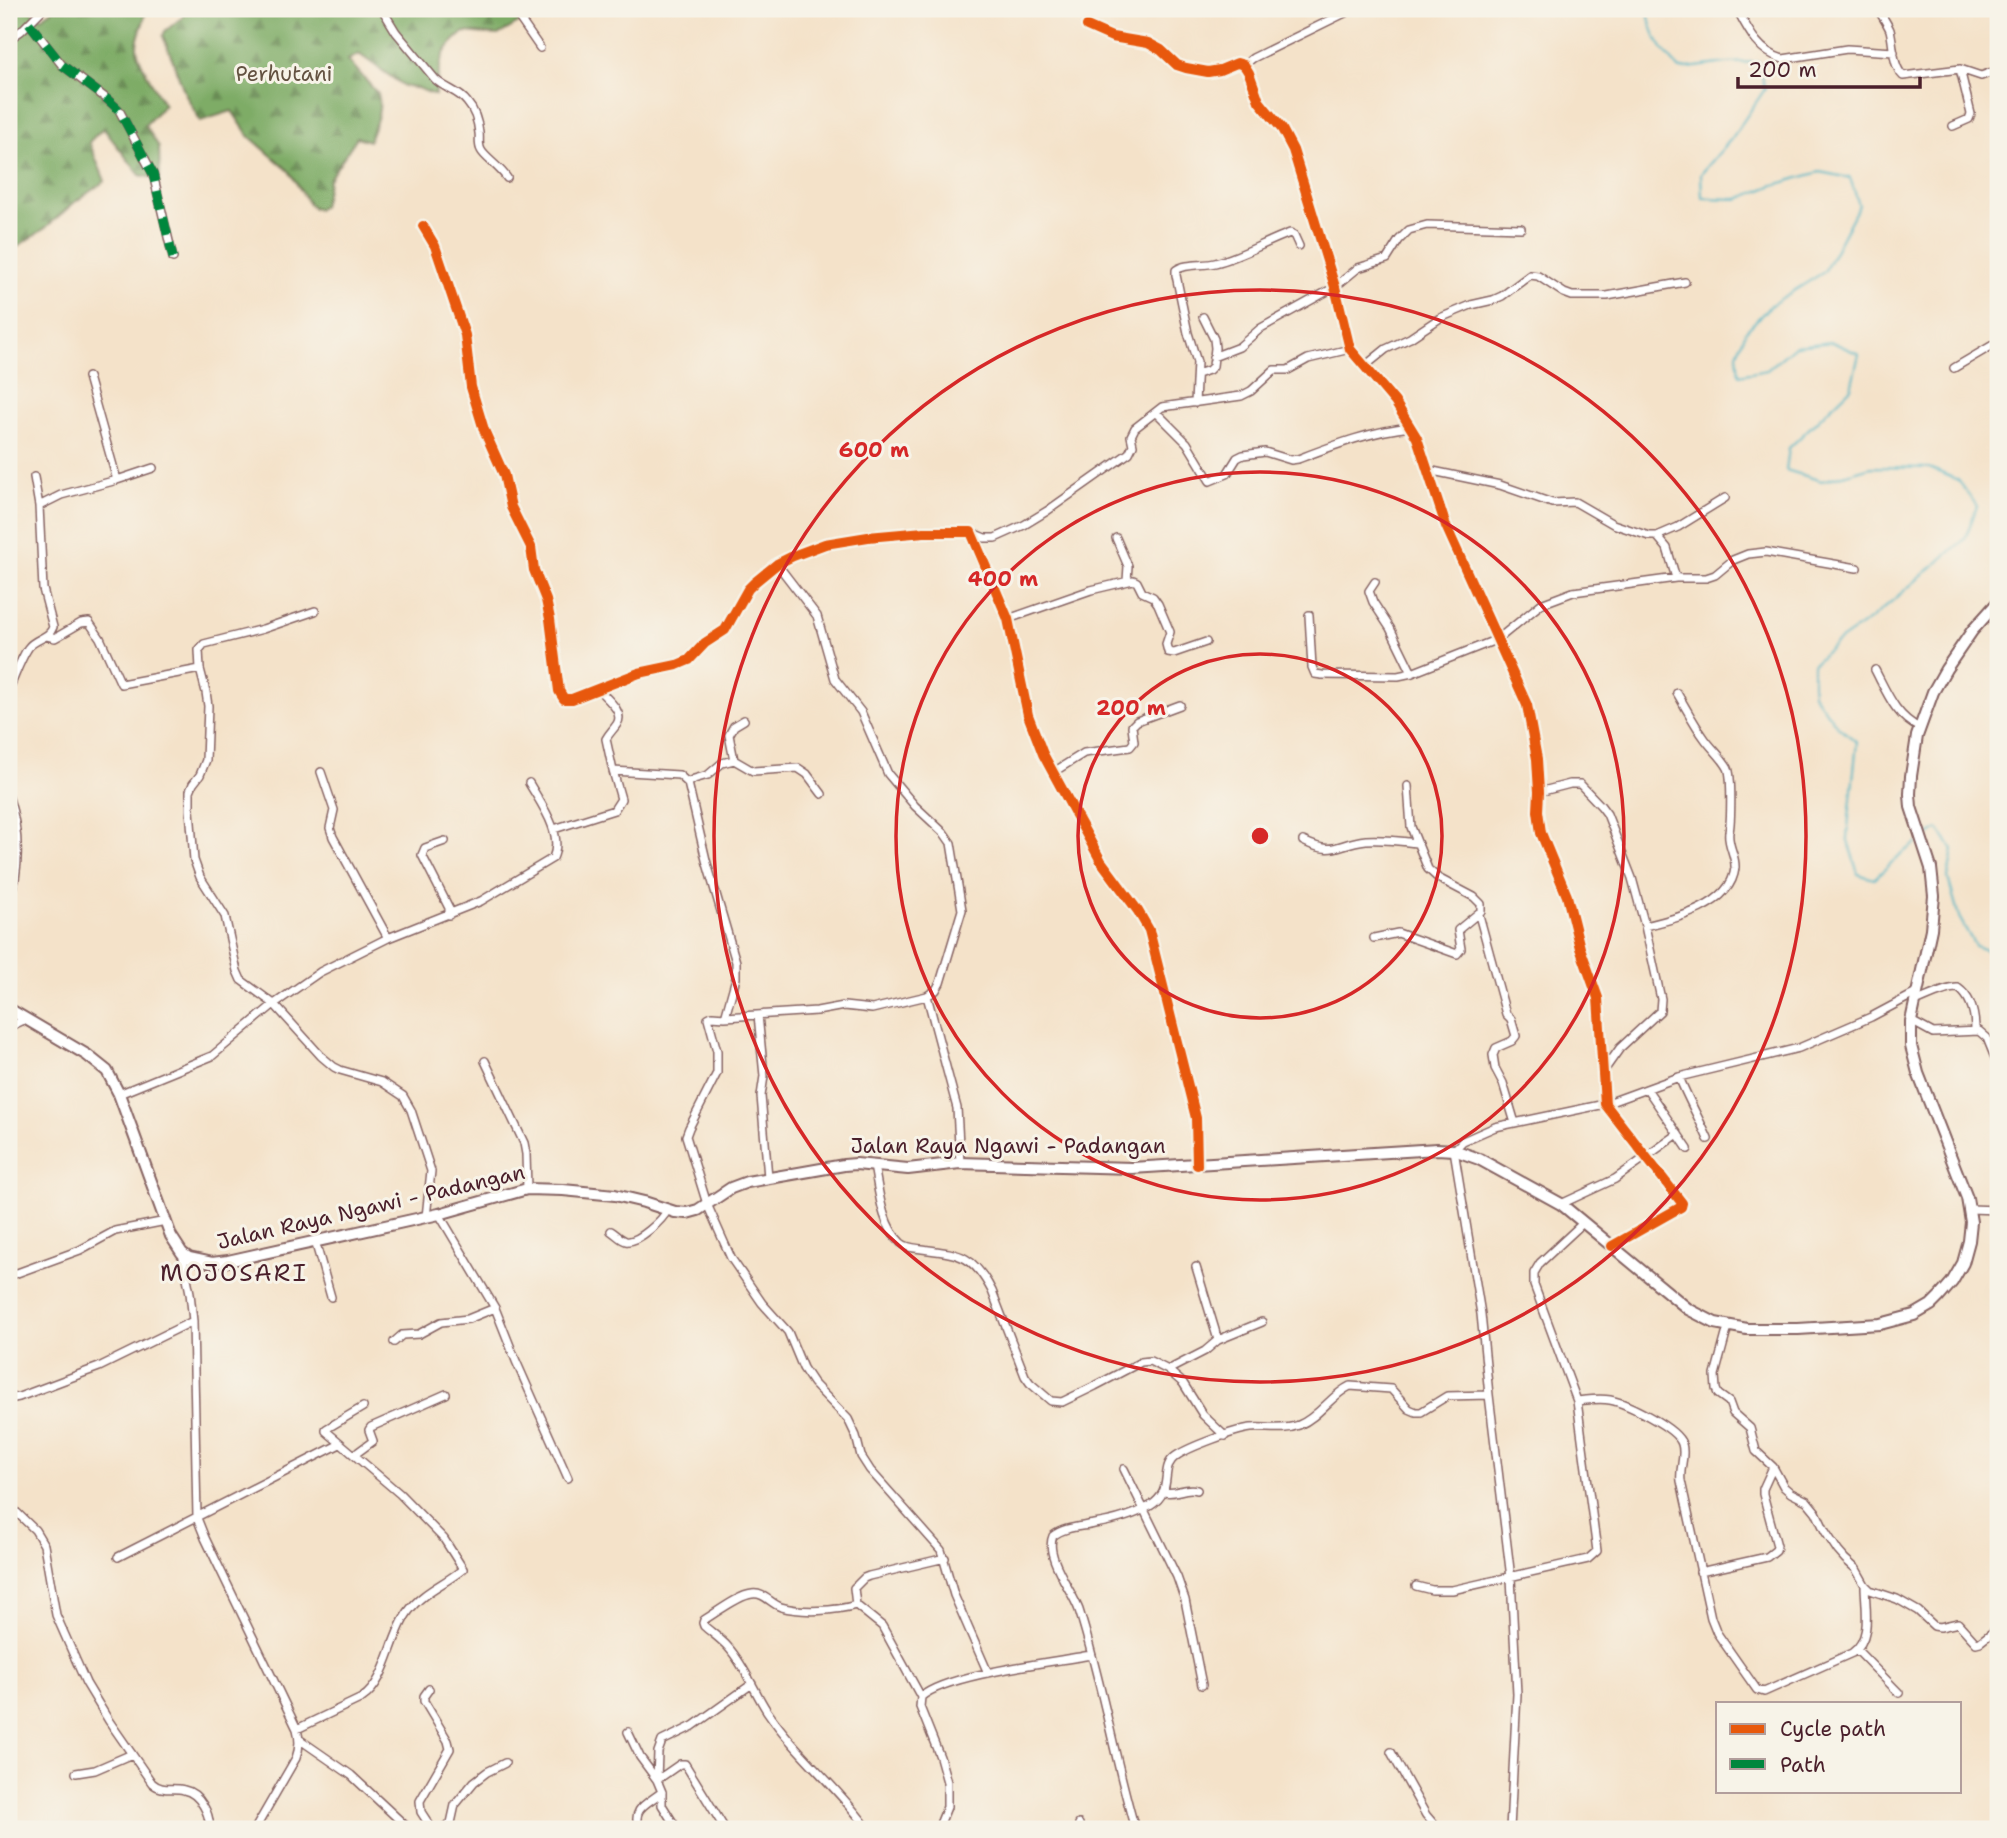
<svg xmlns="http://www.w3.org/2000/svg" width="2007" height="1838" font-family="'Shantell Sans',sans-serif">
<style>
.forest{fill:url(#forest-firs);stroke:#646648;stroke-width:2}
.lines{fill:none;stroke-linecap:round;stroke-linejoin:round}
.stream{stroke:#45b1c2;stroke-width:2}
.minor-casing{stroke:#866362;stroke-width:10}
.highway-casing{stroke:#866362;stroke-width:14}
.minor{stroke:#fff;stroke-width:7}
.highway{stroke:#fff;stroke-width:10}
.quiet{stroke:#00873e;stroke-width:9;stroke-dasharray:18 9;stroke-linecap:butt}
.cycleway-casing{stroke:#f7f3e8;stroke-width:15}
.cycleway{stroke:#e8590c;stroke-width:10}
.ring{fill:none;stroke:#d62828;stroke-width:3.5}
.labels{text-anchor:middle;stroke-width:6;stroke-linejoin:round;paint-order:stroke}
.park-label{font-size:21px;fill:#635241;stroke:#f7f3e8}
.street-label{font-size:21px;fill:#4a1f2b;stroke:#f7f3e8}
.quarter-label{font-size:24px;letter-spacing:2px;fill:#4a1f2b;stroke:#f7f3e8}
.centre{fill:#d62828;stroke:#f7f3e8;stroke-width:3.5}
.ring-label{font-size:21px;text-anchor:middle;font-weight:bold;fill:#d62828;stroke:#f7f3e8;stroke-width:6;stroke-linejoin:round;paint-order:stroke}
</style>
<defs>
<pattern id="forest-firs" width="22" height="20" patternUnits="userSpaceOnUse" patternTransform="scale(1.75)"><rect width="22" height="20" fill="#7eac66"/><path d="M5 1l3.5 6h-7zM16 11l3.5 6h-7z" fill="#698b54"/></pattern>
</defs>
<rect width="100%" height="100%" fill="#f7f3e8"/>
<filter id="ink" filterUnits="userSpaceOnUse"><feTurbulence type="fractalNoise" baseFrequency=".0143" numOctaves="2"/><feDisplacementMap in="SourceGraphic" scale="14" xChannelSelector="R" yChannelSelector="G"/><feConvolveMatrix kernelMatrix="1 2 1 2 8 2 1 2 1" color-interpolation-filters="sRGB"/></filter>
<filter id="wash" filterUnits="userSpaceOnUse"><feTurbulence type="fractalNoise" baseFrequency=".00686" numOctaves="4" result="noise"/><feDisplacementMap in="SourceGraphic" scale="28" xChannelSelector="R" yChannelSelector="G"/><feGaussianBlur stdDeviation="1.57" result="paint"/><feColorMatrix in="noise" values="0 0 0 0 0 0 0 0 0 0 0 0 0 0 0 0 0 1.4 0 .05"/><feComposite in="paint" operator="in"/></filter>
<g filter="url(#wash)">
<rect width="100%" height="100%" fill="#f4e2c9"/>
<path class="forest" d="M9,9H28L41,18L54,9H145C147,22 136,34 137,48C137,60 157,92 164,105L145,125L159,147L160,179L140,175L103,128L89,142L105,181L75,202L44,229L9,252Z
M184,9H531L532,15L498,35L464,32C437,53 441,63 435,95L420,89L404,86L359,54L348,60L378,94C383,109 374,127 369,141L357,137L329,179L323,206L318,209L313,208L309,204L289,171L249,136L232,111L200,121L184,91L174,63L163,36L165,31L183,17Z"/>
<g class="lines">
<path class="stream" d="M1648,9C1650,34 1662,51 1680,69L1727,63L1759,62L1765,89L1732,138L1701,174L1702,198L1738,199L1774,185L1820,172L1850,178L1859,205L1824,272L1771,305L1746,331L1737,354L1739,375L1767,370L1795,346L1832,342L1859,354L1851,388L1789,448L1786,470L1822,481L1871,467L1929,468L1958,480L1977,506L1965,539L1872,618L1836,643L1813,664V694L1838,727L1857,742L1847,837L1858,874L1874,879L1901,854L1917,843
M1925,838L1938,829L1953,849L1948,878L1959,917L1975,946L1991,952L1998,947"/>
</g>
</g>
<g filter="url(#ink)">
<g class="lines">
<defs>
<path id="minor" d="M382,9L396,32L435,79C445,89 459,91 467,102C474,110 478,122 479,133C480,139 478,145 481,150C484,157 500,167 507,178
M513,9L540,48
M1737,9C1748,30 1758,52 1783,59L1847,49L1894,52
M1878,9C1882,16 1887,23 1890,30C1894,45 1892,65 1903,76L1960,69L1981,76L1998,70
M29,23L62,65L107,99L119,110L153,174L173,258
M1087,26L1112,37L1148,43L1161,50L1177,65L1186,68L1208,72L1220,70L1237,63L1244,65L1249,73L1259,101L1282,129L1293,150L1335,287L1350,349L1395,402L1417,438L1446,526L1527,705L1537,759L1539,792L1538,811L1541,833L1567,896L1580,948L1598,998L1605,1104L1682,1203L1681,1207L1612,1246
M9,39L21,31L43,9
M1244,65L1253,58L1353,9
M1953,126L1969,119L1971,114L1960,69
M423,226L435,246L465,335L471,387L484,430L504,475L511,507L531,547L534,570L546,600L550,619L559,691L564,699H572L639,673L677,665L689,660L705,643L725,630L748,589L755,582L777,564L793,556L825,544L868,537L924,532H971L1008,619L1028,715L1043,754L1101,861L1138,911L1149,930L1196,1118L1197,1165
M1213,357L1239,347L1261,328L1335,287L1358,268L1387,259L1399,240L1409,230L1427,225L1521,228
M1365,366L1386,349L1410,338L1440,318L1471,305L1493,300L1502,296L1530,275L1538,276L1564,293L1572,296H1607L1685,282
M1954,368L1998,342
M1197,374L1209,370L1213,366L1215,348L1214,339L1203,317
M88,377L117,480
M1195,403L1197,362L1188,333L1176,275V270C1186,263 1203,266 1215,263C1241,257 1265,242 1290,233L1294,235L1299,246
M1156,412L1187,443L1210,481L1227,474L1237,458L1243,455L1265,452L1291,460L1298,459C1335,445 1371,431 1411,427
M1428,470L1500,485L1552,503L1575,502L1613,524L1649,536H1657L1678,527L1725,498
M34,477L39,506
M973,533L985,538H995L1024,525L1047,511L1129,453L1133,445L1131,436L1135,428L1162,407L1241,396L1251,391L1274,370H1288L1308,359L1350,349
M1657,536L1667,548L1676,578
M1116,538L1128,566L1127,581
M777,564L817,616L835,679L861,712L888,774L915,806L944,833L951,843L962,910L940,983L936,990L927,996
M1375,582L1369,591L1373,602L1390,628L1412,673
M1309,615L1312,667L1315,674L1322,675L1398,676L1412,673L1498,639L1541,604L1573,592L1676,578H1706L1715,575L1733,560L1748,554L1766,552L1857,568
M1008,619L1091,590L1133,580L1137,582L1142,592L1153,597L1158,604L1170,632L1166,644L1168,652L1174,653L1206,642
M47,636L55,638L81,623L89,622L100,638L121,684L200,669L206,692L208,706L206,760L200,775L193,784L190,791V810L194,860L200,877L225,916L237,971L241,980L274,1004L321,1056L334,1067L340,1070L382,1082L403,1096L411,1110L431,1171L426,1217
M200,669L199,650L204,644L263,629L315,611
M1875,670C1887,693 1896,717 1920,728
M9,689C15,676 20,660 28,648C35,638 49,639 53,627L43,589L39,506L61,495L117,480L153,468
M599,690C606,698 625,712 617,724C613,730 609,733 606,739L613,771L679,775L688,783L706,860L736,962V978L725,1017
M734,760L729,735L734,726L744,720
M321,772L334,810L330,828L333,837L388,938
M1052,773L1084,753L1130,747L1134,742L1132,726L1137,721L1180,705
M688,783L694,779L708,775L722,763L734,760L753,771L798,768L807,774L822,794
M1539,792L1570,784H1580L1601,806L1607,814L1632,878L1645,926L1661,999L1660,1011L1620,1048L1603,1072
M9,798C20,832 20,870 9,904
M554,829L614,810L621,799L613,771
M445,841L425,848L422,855L449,908V915
M1303,841C1336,857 1336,843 1366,840C1383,839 1400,841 1416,843
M1479,915L1506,1014L1511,1019L1516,1036L1512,1041L1496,1048L1493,1055L1495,1068L1503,1083L1515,1123
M1645,926C1675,919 1731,906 1735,868C1736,855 1727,845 1729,832C1731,822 1732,776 1728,768C1722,757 1712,749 1705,739C1694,724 1686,708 1677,693
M1374,938L1398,933L1457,954L1461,949L1458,930L1481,911V904L1474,897L1438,878L1428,869L1411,827L1408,786
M1915,1002C1926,998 1947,987 1958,988C1972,998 1975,1014 1975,1030
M758,1015L764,1076L761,1096L768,1177
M1911,1021L1933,1033L1979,1031L1987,1038L1998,1065
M9,1027L26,1019
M485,1061L524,1143L526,1154L527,1189
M1679,1077C1688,1099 1699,1118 1708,1139
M1647,1089L1688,1149
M119,1094L212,1056L274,1004L320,972L388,938L481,901L553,858C564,834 541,804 529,783
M960,1163L957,1108L927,996L872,1009L844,1006L817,1011L725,1017L712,1016L708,1018L717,1051V1073L689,1128L686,1136L707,1204L731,1258L762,1303L788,1332L803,1368L813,1383L848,1419L856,1436L861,1456L870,1470L941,1550L954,1595L988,1673
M874,1166C879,1190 881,1225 901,1243C907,1248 914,1248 922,1249C960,1254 973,1254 992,1291L1025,1376L1030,1383L1051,1401L1062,1402L1095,1386L1141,1362L1150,1361L1168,1370L1183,1383L1203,1415L1225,1436
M1561,1204L1615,1179L1678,1134
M1970,1209L1998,1210
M439,1214L495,1308L516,1361L568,1478
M611,1231C616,1234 621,1240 626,1241C638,1243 663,1220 668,1209
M315,1241L331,1297
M182,1253L190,1293L193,1321L197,1518L205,1538L297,1729C300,1740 300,1748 296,1758L255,1829
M1196,1267L1218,1340
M9,1276L80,1250L115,1231L166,1221
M394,1342L402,1335L419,1334L441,1322L468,1319L495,1308
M1168,1370L1205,1351L1218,1340L1262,1322
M9,1399L19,1397L99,1367L193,1321
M1577,1401C1588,1400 1599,1398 1610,1400C1626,1403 1677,1428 1682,1444C1686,1456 1679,1468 1681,1481L1711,1618L1717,1633L1757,1690L1764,1692L1852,1653C1873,1639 1865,1607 1865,1585L1856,1569L1845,1559L1838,1551L1825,1531L1816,1512L1807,1501L1791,1493L1784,1487L1773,1467L1756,1451L1750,1428L1733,1413L1729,1402L1718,1394L1716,1389L1715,1375L1728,1327
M354,1455L373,1441L369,1430L371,1427L446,1394
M1124,1469L1177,1577L1185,1600L1202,1685
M1165,1492C1176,1495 1185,1486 1197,1490
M9,1505L35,1530L44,1545L56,1615L86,1683L109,1721L152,1783C162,1792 173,1787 184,1790C200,1793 211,1815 209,1829
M118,1557L340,1444
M1700,1572L1767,1557L1776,1550L1777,1546L1763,1494V1489L1773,1467
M1865,1585L1870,1590L1897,1599L1918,1611L1934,1626L1940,1627L1958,1623L1976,1643L1980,1642L1998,1628
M1416,1586L1432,1590H1452L1588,1559L1597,1551L1577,1401L1534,1285V1273L1540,1263L1583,1223
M856,1605C836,1611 802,1613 781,1607C771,1604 764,1592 752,1594C739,1595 716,1613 704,1620L703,1623L704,1626C712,1633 721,1639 728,1647C745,1666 754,1691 767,1711C796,1754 838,1787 868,1829
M1857,1650L1899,1693
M429,1689L424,1696V1701L448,1741L450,1749L420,1801L421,1812L432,1829
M921,1697L882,1626L856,1605L854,1588L864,1578L869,1576L945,1558
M297,1729L362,1698C387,1682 390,1637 408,1612C422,1592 445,1584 463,1569L444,1539L400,1494L326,1431V1429L363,1407
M628,1732L640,1757L657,1780L662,1792V1805L677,1829
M299,1739L351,1775L409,1829
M1391,1752L1426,1815L1438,1829
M76,1773L95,1770L132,1754
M657,1780L658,1752L662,1741L693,1726L752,1684
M657,1780L680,1764H685L725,1829
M1079,1824V1829
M441,1829L451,1823L455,1805L474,1782L487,1772L505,1763
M639,1829C631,1808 647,1804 662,1792
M938,1829L947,1807V1782L940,1757L920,1707L921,1697C946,1674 1054,1662 1091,1655
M1135,1829C1114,1757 1102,1682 1079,1610C1072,1590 1044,1556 1053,1536C1064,1527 1080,1527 1094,1524C1113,1521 1133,1516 1150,1506C1176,1490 1158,1468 1176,1456C1189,1447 1235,1430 1251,1428C1266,1427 1284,1431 1299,1425C1319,1417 1331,1395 1350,1386L1391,1389L1409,1409L1416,1412H1421L1447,1396L1489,1395
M1510,1829L1517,1694L1511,1578L1489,1395L1481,1314L1454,1150L1463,1141L1495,1127L1605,1104L1679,1077L1799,1048L1871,1017L1916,993"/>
<path id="highway" d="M9,1009L87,1055L107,1071L119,1094L171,1236L182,1253L189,1258L212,1263L228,1261L439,1214L527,1189L563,1190L615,1195L644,1202L675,1212L687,1213L698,1210L731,1188L747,1182L844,1165L856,1164L908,1169L960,1163L1132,1168L1437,1149L1454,1150L1479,1159L1561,1204L1688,1309L1715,1323L1747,1329H1798L1880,1324L1914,1315L1931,1305L1939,1297L1952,1282L1963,1263L1969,1241L1971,1222L1967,1198L1918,1073L1911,1046V1021L1931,929L1934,896L1931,868L1911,807L1910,794L1911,776L1917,736L1933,692L1946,669L1972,631L1998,602"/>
</defs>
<use href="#minor" class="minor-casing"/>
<use href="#highway" class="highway-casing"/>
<use href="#minor" class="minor"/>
<use href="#highway" class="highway"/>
<path class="quiet" d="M29,23L62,65L107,99L119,110L153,174L173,258"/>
<defs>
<path id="cycleway" d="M1087,26L1112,37L1148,43L1161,50L1177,65L1186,68L1208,72L1220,70L1237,63L1244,65L1249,73L1259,101L1282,129L1293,150L1335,287L1350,349L1395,402L1417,438L1446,526L1527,705L1537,759L1539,792L1538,811L1541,833L1567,896L1580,948L1598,998L1605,1104L1682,1203L1681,1207L1612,1246
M423,226L435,246L465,335L471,387L484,430L504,475L511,507L531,547L534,570L546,600L550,619L559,691L564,699H572L639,673L677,665L689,660L705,643L725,630L748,589L755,582L777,564L793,556L825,544L868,537L924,532H971L1008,619L1028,715L1043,754L1101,861L1138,911L1149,930L1196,1118L1197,1165"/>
</defs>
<use href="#cycleway" class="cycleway-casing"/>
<use href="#cycleway" class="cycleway"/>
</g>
</g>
<g class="ring">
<circle cx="1260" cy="836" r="182"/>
<circle cx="1260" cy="836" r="364"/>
<circle cx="1260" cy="836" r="546"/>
</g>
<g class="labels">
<g class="park-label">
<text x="284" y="81">Perhutani</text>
</g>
<g class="street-label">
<text x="1008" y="1153">Jalan Raya Ngawi - Padangan</text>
<text transform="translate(371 1207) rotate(-13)" y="7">Jalan Raya Ngawi - Padangan</text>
</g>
<g class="quarter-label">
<text x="234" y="1281">MOJOSARI</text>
</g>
</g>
<circle cx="1260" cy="836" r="10" class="centre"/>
<g class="ring-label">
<text x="874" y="457">600 m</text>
<text x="1003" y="586">400 m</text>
<text x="1131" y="715">200 m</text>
</g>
<rect width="2007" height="1838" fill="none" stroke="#f7f3e8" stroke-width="35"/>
<rect x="1716" y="1702" width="245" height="91" fill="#f7f3e8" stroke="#b29e9c" stroke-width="2"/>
<rect x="1730" y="1724" width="35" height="10" fill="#e8590c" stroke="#b29e9c" stroke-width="2"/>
<text x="1780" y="1736" font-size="21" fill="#4a1f2b">Cycle path</text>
<rect x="1730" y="1759" width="35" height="10" fill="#00873e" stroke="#b29e9c" stroke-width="2"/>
<text x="1780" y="1772" font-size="21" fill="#4a1f2b">Path</text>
<path d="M1738 77v10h182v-10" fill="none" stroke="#4a1f2b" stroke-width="3.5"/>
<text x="1748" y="77" font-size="21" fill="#4a1f2b" stroke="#f7f3e8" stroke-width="5" paint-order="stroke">200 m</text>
</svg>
